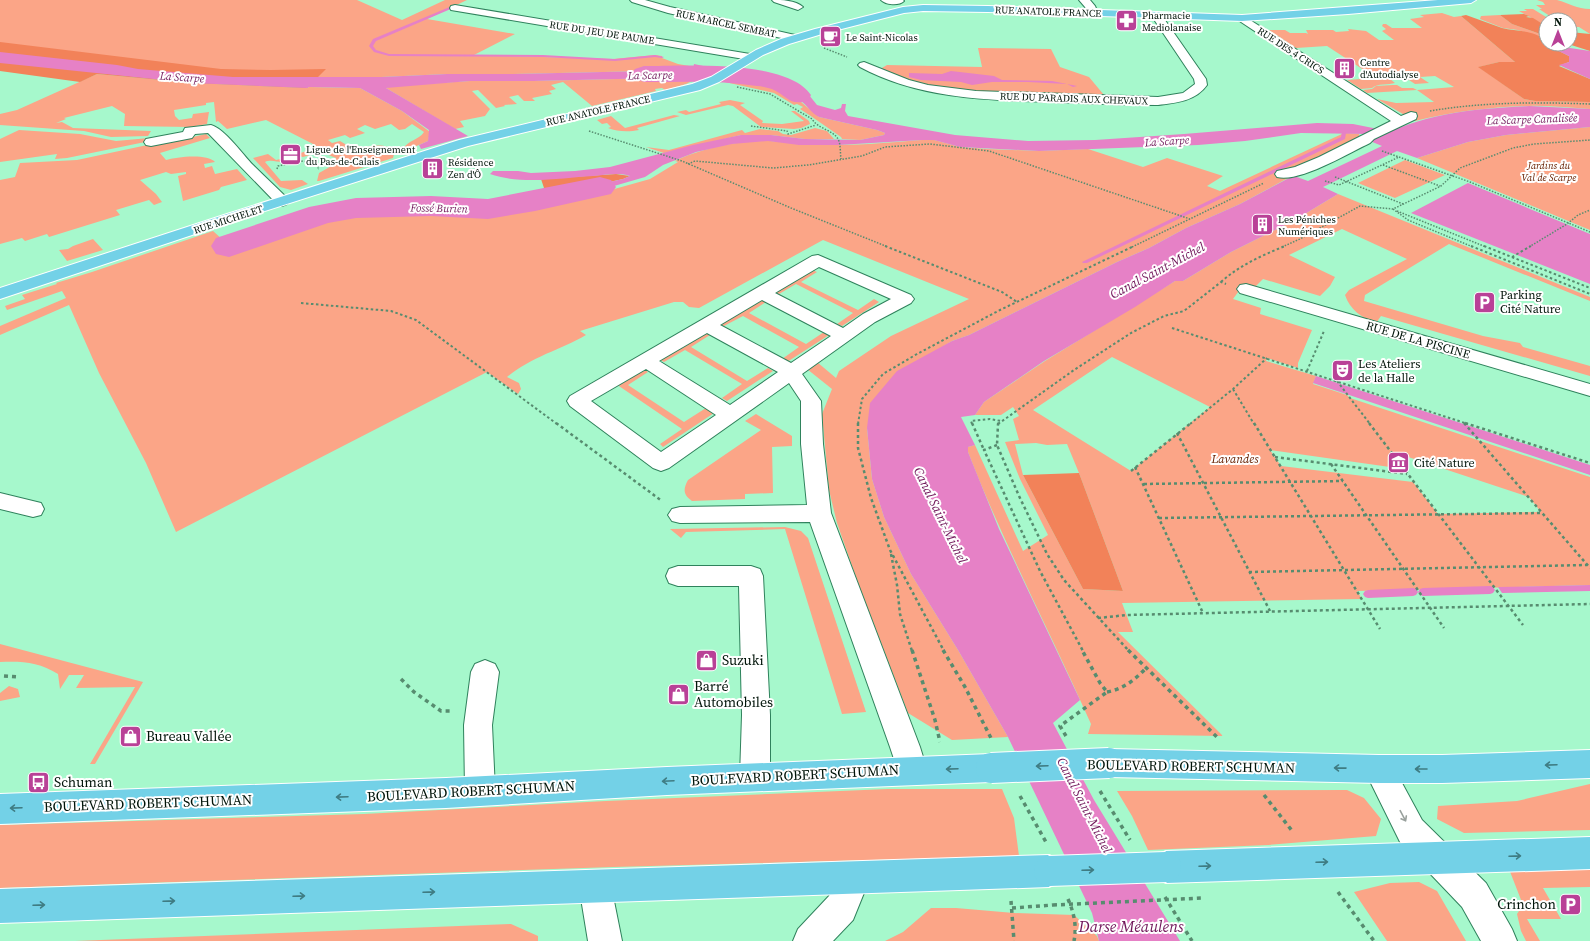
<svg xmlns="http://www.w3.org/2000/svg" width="1590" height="941" font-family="'Source Serif 4',serif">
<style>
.green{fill:#fba587;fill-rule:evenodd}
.forest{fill:#f28259}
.water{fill:#e681c6}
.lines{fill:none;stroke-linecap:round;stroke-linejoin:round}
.stream{fill:#e681c6;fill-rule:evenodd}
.river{fill:#e681c6;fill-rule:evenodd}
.minor-casing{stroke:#2f825c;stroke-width:2}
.major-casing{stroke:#fff;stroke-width:2}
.path-far3{stroke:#578c6f;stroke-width:1.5;stroke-dasharray:1.5 1.5;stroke-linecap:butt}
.path-far2{stroke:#578c6f;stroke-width:2;stroke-dasharray:2.5 2.5;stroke-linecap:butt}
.path-far1{stroke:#578c6f;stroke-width:2.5;stroke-dasharray:3 3;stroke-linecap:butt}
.path{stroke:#578c6f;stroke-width:3.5;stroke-dasharray:4 4;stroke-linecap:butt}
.minor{fill:#fff;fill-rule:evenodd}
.major{fill:#73d1e7;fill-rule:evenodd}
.major-bridge-casing{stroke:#fff;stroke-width:32;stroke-linecap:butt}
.path-bridge{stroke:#578c6f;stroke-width:3.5;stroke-dasharray:4 4;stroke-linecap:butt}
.major-bridge{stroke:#73d1e7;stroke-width:30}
.oneway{stroke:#3f7c83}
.oneway2{stroke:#99a19d}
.labels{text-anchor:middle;stroke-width:4;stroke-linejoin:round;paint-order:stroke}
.far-street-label{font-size:10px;fill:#001409;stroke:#fff}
.far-poi-label{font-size:10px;fill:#001409;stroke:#fff;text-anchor:start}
.far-park-label{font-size:10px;font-style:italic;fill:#682203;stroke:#fff}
.far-water-label{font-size:11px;font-style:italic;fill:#71175a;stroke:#fff}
.poi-label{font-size:12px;fill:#001409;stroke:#fff;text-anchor:start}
.street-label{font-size:12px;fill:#001409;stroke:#fff}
.park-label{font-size:12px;font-style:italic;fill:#682203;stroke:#fff}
.water-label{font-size:13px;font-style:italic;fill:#71175a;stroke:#fff}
.near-poi-label{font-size:14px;fill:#001409;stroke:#fff;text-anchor:start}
.near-street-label{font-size:14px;fill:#001409;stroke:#fff}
.near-water-label{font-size:16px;font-style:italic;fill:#71175a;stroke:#fff}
</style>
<rect width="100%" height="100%" fill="#a6f8cc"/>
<path class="green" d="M0,0H357L402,20L445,0H467L427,19L515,34L474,55L613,59L655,55L662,56V58L678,64L695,67L693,70L513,74H447L381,77L365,83L0,59Z
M1537,0C1543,0 1551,0 1557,0C1569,3 1577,9 1590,9V34L1579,27H1570V20H1556L1539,9H1542L1536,5H1545L1543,2Z
M1524,9H1533L1551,20H1546V26L1519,11H1527Z
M1442,13L1454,17L1461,16L1515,62H1499L1479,67L1524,99L1535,101L1590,102V109C1570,108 1549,105 1528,106C1489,107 1452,112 1415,121L1377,99L1396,103L1434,102L1417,90L1367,93L1363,90L1372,89L1376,86L1393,85H1397L1402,88H1413L1417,90L1454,87L1435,76L1420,77L1429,83L1415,84L1406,78L1390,79L1395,83C1389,85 1377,83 1372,88L1361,89L1347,80L1376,78L1327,46L1296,48L1269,30H1285L1290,33H1306L1308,34L1306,30H1333L1336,32L1349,31L1348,29L1366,31L1379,40H1394L1382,31L1386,29L1382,26L1383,24H1386L1392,28H1422L1410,19L1424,17L1420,15Z
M1500,15L1512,24L1546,36V41L1543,38L1518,30L1503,28L1480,19L1481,16Z
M978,48L1051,49L1060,67L1089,77L1104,95L1106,100L949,91L875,72L887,65L982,67Z
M97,74L192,83L307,88L309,87L360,88L402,111L430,132L428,141L405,151L403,149C408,140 419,140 424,132L412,124L405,129L399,130L391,124L375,129L365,125L357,129L365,133L350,138L345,135L328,140L332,143L340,141L350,147L357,145L362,148C375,145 386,143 398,153L394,154L393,158L319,181H317L319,173L335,164L336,158L321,152L303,157L294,155L310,150L315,145L266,120L227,129L218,121L216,122L214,102L206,103V105L174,110L175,116L179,120L192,118L193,114L209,112L207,124L190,127L124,126L125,114L112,106L64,118L66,119L56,123L62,122L73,128L151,131L148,136L111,137L84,131L0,125V114L17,110Z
M700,77L686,84L665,90L662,88L655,89L656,91L592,106L563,82L551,85L556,89L549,91L552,94L532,98L535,101H524L518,95L509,97L517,104L504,105L505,106L496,108L478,90L472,91L490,109L485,116L460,121L464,127L455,129L386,88L392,86L470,81H533Z
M729,79L775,88L801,102L819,117L877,130L885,133L884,135L860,140L842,139L841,137C827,127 814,118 800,109L803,107L797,104L794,105L774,93L725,82Z
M730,100L745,103L740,105L763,121L762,123L782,124L804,121L791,111H795L809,121L810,124L801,128L794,129L761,127L733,106L728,105L686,115L677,112L686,110L689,112L721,104L719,102Z
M674,115L680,116L637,128L639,130C629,132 618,132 608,128L611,127L607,123L602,124L597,120L611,116L625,128Z
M1590,127V230L1417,158L1468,142L1506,135Z
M815,128L827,131L834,139H805L771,135H741L664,153L646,147L669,150L742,130L745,133L760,129L778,131L783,134L791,135Z
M19,130L80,134L116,141L149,138L150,141L67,158L55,159L57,154L0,162V139Z
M1344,133L1359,134L1360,139L1240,204L1186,228L1149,248L1117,262L969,335L952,341L927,356L867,428L872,479L884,517L911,574L958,650L1008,737L952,740L908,713L858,583L837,523L829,490L822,414L832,389L807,369L817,362L836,378L839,371L891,336L969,299L823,240L699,308L689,307L683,302H674L580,331L586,335C560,350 531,357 507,377L519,383L521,389L518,394L487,372L176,532L146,463L99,373L69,305L0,335V326L66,298L62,291L7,310L5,306L25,299L22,295L57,284L56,283L92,272L213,231L232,248L322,216L353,210L409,208L475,212L504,211L583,195L586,197L650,179L678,162L675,161C699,149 743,139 770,141C792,143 814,145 837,145C865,145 894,142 922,140H934L960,147L987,149L1039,151L1088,149L1143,167L1167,158L1223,176L1207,186L1220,191Z
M206,134L210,138L160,153L166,160C176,157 207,153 215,162L204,164L205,168L212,166L215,174L237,169L247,180L221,187L219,190L183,201L178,176L186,174V172L171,174L166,172L140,180L156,194L162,202L154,205L149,200L116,210L120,215L49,237L47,234L25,241L22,238L0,244V180L15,177L20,163L77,160L152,144L154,146Z
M268,154L276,160L289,157L285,162C278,163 272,159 265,162L281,181L302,180L308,184L291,190L280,187L253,158Z
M1405,160L1445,175L1395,198L1358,183Z
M1338,194L1590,297V301L1449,244L1365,295L1364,301L1483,336L1520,343L1523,347L1590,366V376L1381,316L1376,323C1361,317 1350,310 1345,295L1349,290L1407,259L1342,229L1289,255L1335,277L1330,286L1320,296L1263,279L1255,287L1244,284L1233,299L1261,308L1260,314L1312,330L1298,363V368L1267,358L1266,361L1316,376L1313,384L1347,395L1350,398L1590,477V585L1357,591L1362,599L1122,603L1133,632H1118L1223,736L1088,734L1091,724C1051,633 1004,545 968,452V447L975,445L1023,551L1048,535L1020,479L1005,442L1019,440L1013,419L1019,416L1013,407L1001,415H975L984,402L1045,361L1175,281H1183L1231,252L1293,221ZM1112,357L1210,407L1131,471L1033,410ZM1036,443L1047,445L1067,444L1079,473L1123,591L1083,589L1023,475L1015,444ZM1270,450L1404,469L1390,451L1529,497L1541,512L1438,514L1413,482L1281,466Z
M93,239L103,250L67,261L59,250L68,249L73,246Z
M812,270L817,272L801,282L858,310L874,299L879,302L842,326L837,324L853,313L796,284L779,294L774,292Z
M761,300L766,302L749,313L806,344L824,332L829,335L787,362L782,359L799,347L743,316L724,326L719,324Z
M705,332L710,335L691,347L747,381L768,368L773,371L727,401L722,398L742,384L685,350L664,362L659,359Z
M643,368L648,372L628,385L684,422L706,408L714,413L663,447L660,444L682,429L616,384Z
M756,414L792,436V446L772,447L773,493L745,494V499L692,501C683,495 683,489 688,480L761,430L745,421Z
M785,527L801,531L808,538L866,712L842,714L785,529L686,532L681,538L670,529Z
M0,644L143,682L95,764H90L135,687L76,688L84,675H69L60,689L58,674C39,662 22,661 0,662Z
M9,686L18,689L20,697L0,701V693Z
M1590,784V830L1464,833L1437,819L1438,806L1517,801Z
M888,789H1002L1014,818L1019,856L613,867L0,888V825L364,814L606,801Z
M1347,790L1364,798L1381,819L1376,836L1268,845L1148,850L1132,816L1117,791Z
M1590,866V887L1543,888L1561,919H1527L1540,941H1526L1521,931L1517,914L1523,905L1509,869Z
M1419,882L1437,891L1466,941H1387L1354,892L1390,883Z
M931,908H956L1014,913L1074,915L1097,936L1099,941H885L903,932Z
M511,924L538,936V941H75Z"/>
<path class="forest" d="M1524,14L1529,16L1526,17L1533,18L1546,26V36L1512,24L1500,15Z
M1466,15C1478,19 1490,24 1502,28C1516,32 1534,29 1546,41V44H1549V46L1569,56V62L1559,66L1590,79V102L1535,101L1524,99L1478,67L1499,62H1515L1461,16Z
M1570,32L1590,34V51L1568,44H1570Z
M0,42L221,69L271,70L326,69L307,88L192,83L97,74L80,82L0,71Z
M616,174L630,176L623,179L582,188L535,201L544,188L541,179Z
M1079,473L1123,591L1083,589L1023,475Z"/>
<path class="water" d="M1550,45L1590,51V79L1559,65L1569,62V56L1548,46Z
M0,52L117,65L138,69L233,77H381L447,74H513L693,70L694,64L717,69L704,77L533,81H470L386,88L468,136L421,149L419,145L428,141L429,130L402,111L360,88L309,87L307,88L192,83L0,63Z
M743,70L782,79L790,82L809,95L817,105L835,110L841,108L842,104H846L845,111L848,116L955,135L1028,141L1095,140L1184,134L1317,123L1353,124L1378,129L1367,134L1301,133L1245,141L1198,145L1039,151L960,147L934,140H922L838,145H799L768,141L732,144L696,152L663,165L645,177L583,195L535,205L504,211L475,212L409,208L353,210L322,216L231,248L227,244L284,225L288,222L326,212L356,207L431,206L488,209L535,201L582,188L623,179L630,176C619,172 605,175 593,176C562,178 521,185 490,174L493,171H518L531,173L575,171L610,167L693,145L741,135H771L805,139L860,140L884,135L885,133L877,130L819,117C811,113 808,106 801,101C777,88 756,82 729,79Z
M951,71L994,76L1002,80L1052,81L1077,86L1073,87L1067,84L1028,82H992L972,85L961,82L921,80L909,77V73L942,74Z
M1529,106L1590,109V127L1506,135L1468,142L1417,158L1397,151L1323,187L1338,194L1293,221L1231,252L1183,281H1175L1135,307L1044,361L984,402L975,415L961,417L975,445L968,447V452L999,529L1080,700L1053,723L1094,800L1180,941H1099L1092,913L1008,737L958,650L911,574L884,517L872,479L867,428L870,403L897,371L952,341L969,335L1117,262L1149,248L1186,228L1240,204L1289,178L1294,176L1308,181L1382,146L1370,141C1423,113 1470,109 1529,106Z
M1468,183L1590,234V284L1411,213Z
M1316,376L1590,465V475L1313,383Z
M1590,585V591L1502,593L1498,587Z"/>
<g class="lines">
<path class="stream" d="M452,6L453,8L376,41L373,46L376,50L389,54L543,55L615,59L655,55L664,57L662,58L655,57L615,61L543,57L389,56L374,52L369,46L373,39Z
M1342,132L1346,133L1345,139L1087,263H1083L1082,262L1341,137Z
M1490,586L1493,587L1495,590L1493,593L1490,594L1423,596L1420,595L1418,592L1420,589L1423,588Z
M1413,588L1416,589L1418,592L1416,595L1413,596L1368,598L1365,597L1363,594L1365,591L1368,590Z"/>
<path class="river" d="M644,66C684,66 787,59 811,95L808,101C788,106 788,96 772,89C767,88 762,86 757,86C720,80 682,82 644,82L635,79L631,74L635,69Z
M600,177L611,180L616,187L611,194L535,211L488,219L431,216L356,218L328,223L229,257L216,254L211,246L216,238L309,207L356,198L431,196L488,199Z"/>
<defs>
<path id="minor" d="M630,0H645L670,7L795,35L800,38L795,41L668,13L632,2Z
M772,0C782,0 795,0 803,7L798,10L774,2Z
M881,0H903L904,1C899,6 886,5 881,0Z
M1079,0H1090L1095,6L1098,13L1097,15H1089L1085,7Z
M455,5L750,54L754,55L756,57L754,59L750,60L451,10L450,8L451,6Z
M1156,12L1160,13L1206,79L1207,85C1196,101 1176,103 1158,105C1123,105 1087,103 1052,102C986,100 920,99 860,67L858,65L860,63L864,62L909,80L928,85L976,91L1158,97L1183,93L1195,84L1194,79L1151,15Z
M1242,15L1401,116L1411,112L1416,113L1417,116L1416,119L1374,139L1370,143C1349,153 1299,183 1277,177L1275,174L1277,171L1295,167L1319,157L1391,121L1238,20L1237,18Z
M211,125C225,129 243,155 253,165C264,176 276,187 287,198L290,201L287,204L282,206L277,204L208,133L195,134L192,138L151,146L146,145L144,142L146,139L183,132L185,128Z
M818,255L911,295L914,299L911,303L875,322L802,374L821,401L823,444L831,513L920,747L927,770L923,780L912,784L901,780L890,747L810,522L680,523L672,521L668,515L672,509L680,507L807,505L801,444V401L789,383L669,468L661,471L653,468L570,406L567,401L570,396L812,256ZM819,267L891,299L863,314L843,328L775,293ZM762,300L831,336L791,363L720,325ZM707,333L778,372L730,405L659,361ZM646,369L716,415L661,452L591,401Z
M1246,284L1590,384V396L1240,293L1237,289L1240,285Z
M0,493L41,503L44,509L41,515L33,517L0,509Z
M678,566H751L760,569L763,576L770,715V777L766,787L755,791L744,787L740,777L742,715L739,586H678L669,583L666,576L669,569Z
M485,660L495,664L499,672L492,725L495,790L491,800L480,804L469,800L465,790L464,725L471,672L475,664Z
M1379,755L1389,759L1422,820L1486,883L1512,929L1517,941H1481L1462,907L1400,842L1364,769L1369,759Z
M854,862L865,867L870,878L853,920L833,941H793L798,929L829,896L843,867Z
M595,870L607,874L611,886L622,941H588L579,886L583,874Z"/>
<path id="major" d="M1438,0H1476L1471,3L1348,14L1242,21L988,12L923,11L904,13L822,34L789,44L763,55L719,82L700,90L468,146L237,220L0,299V288L227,214L459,140L692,84L711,77L756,50L781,39L815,29L903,7L923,5L988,6L1242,15Z
M1109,749L1379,755H1442L1590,750V778L1442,783H1379L1109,777L1099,773L1094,763L1099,753Z
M991,754L1001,758L1006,768L1001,778L991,782L667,795L446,808L0,824V794L446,778L667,767Z
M1590,837V869L1166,883L1155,878L1150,867L1155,856L1166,851Z
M1049,855L1060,860L1065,871L1060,882L1049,887L0,923V889Z"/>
</defs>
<use href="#minor" class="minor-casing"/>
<use href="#major" class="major-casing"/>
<path class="path-far3" d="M824,48L847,57
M737,87L770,94L812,119C818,129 833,130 838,139C841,144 840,153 841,159
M1430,111C1483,102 1536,102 1590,104
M751,126L787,131L788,134L816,125
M589,131L682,161L791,208L888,247
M1382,151L1470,182L1590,232
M688,164L695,161L773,168L808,165L862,156L885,147L930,144L989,151L1190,219
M1383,165L1440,186
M277,169L278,166L301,161L315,163L319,168L318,169
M1335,177L1403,204
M1325,181L1339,185L1399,157
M1393,209L1408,220L1473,247
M1397,211L1486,247
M1132,247L1264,183
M1282,247L1300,239L1360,206L1393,209L1441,186L1460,168L1513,148L1534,144L1590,140
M1529,247L1567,224L1578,215L1590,210"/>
<path class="path-far2" d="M885,246L1002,292L1017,302
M1471,246L1590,294
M1484,246L1590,288
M1512,257L1531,246
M1221,282C1240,265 1261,256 1285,246
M301,303L391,311L416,320L557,424
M1172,328L1468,424
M1307,371L1324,331
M1337,381L1370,424
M1233,389L1254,424
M858,424L862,399L883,374L917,354L1000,310L1134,246
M972,424L971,421L990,419L1001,421
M998,424L1074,370L1131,333L1164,316L1184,311L1221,282L1226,284
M1190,424L1233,389L1267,358"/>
<path class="path-far1" d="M556,423L662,501
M858,423V448L871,498L890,550L944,651
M972,423L984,450
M999,423L998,424L997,445L1019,496L1047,554L1064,580L1129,651
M1254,423L1380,629
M1369,423L1523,625
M1464,423L1590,568
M1465,423L1590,463
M1177,433L1270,611
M997,445L984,450L1040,571L1083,651
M1275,457L1407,474
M1331,464L1444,628
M1135,467L1203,613
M1131,471L1191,423
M1144,484L1343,481
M1159,518L1541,513
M891,554L897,585L900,614L912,651
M1249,572L1587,565
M1098,618L1127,615L1590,604"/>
<path class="path" d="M912,650L935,720L940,742
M943,650L965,687L992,740
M1128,650L1217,737
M4,676L18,677
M401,679L414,692L441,711H453
M1107,692C1123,689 1135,680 1146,668
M1066,736L1060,726L1107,692L1100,683L1082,650
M1100,791L1130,840
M1264,795L1293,832
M1020,796L1046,842
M1338,892L1374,941
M1165,897L1192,941
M1068,899C1074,913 1077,926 1074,941
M1011,901L1014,941
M1012,908L1053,905"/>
<use href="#minor" class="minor"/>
<use href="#major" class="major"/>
<defs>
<path id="major-bridge" d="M991,768L1109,763
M1049,871L1166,867"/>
</defs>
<use href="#major-bridge" class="major-bridge-casing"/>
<path class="path-bridge" d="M1053,905L1203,898"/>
<use href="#major-bridge" class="major-bridge"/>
</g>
<defs><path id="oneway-shaft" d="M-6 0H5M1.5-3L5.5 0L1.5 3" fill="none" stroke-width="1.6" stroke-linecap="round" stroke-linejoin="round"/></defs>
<g class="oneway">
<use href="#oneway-shaft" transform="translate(1551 765) rotate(178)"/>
<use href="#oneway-shaft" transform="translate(1042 766) rotate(178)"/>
<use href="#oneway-shaft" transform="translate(1340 768) rotate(-179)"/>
<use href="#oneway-shaft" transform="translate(952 769) rotate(178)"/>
<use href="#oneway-shaft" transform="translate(1421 769) rotate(180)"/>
<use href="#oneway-shaft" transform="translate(668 781) rotate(177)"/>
<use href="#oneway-shaft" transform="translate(342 797) rotate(178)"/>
<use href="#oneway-shaft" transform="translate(16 808) rotate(178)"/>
<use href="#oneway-shaft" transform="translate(1515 856) rotate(-2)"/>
<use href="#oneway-shaft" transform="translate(1322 862) rotate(-2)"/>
<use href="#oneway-shaft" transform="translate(1205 866) rotate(-2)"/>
<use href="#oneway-shaft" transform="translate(1088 870) rotate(-2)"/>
<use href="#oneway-shaft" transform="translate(429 892) rotate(-2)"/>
<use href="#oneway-shaft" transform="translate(299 896) rotate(-2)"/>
<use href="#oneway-shaft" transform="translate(169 901) rotate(-2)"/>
<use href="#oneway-shaft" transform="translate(39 905) rotate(-2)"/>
</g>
<use class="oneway2" href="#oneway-shaft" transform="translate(1403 816) rotate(62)"/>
<defs>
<symbol id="pharmacy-square" viewBox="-11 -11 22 22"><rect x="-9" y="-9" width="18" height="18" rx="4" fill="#b94197" stroke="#fff"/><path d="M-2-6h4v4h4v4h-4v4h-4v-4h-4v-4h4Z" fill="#fff"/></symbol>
<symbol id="cafe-square" viewBox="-11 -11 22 22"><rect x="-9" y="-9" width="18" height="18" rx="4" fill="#b94197" stroke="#fff"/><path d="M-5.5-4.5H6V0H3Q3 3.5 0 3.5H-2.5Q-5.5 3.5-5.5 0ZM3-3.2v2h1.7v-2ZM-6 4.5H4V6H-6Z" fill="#fff"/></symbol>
<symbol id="building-square" viewBox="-11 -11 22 22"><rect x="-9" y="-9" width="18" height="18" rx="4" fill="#b94197" stroke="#fff"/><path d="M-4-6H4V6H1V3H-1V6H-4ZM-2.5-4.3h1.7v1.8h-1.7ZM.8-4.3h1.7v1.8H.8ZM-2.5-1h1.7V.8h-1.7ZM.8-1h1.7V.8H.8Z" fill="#fff"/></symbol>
<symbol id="office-square" viewBox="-11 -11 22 22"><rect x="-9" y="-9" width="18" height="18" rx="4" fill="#b94197" stroke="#fff"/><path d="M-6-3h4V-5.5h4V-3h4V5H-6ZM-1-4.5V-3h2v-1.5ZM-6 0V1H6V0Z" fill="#fff"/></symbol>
<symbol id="parking-square" viewBox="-11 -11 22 22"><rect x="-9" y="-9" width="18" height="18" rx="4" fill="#b94197" stroke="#fff"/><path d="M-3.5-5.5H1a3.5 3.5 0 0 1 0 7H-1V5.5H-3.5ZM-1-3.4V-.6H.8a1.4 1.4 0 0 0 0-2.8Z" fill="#fff"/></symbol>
<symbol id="theatre-square" viewBox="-11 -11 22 22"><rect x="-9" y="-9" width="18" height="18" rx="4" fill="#b94197" stroke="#fff"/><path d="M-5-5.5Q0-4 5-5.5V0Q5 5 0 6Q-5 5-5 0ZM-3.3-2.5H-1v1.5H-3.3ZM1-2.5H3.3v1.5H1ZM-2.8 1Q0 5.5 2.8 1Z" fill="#fff"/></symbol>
<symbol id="museum-square" viewBox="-11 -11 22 22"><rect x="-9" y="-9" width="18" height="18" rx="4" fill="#b94197" stroke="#fff"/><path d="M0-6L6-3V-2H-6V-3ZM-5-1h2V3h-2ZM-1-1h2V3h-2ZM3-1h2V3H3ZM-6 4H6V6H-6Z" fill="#fff"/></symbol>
<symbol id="shop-square" viewBox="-11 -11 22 22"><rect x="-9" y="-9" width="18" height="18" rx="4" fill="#b94197" stroke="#fff"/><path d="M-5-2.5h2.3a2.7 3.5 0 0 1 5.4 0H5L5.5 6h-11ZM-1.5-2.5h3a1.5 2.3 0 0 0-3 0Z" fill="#fff"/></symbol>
<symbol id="bus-square" viewBox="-11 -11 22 22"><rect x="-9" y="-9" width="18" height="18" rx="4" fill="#b94197" stroke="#fff"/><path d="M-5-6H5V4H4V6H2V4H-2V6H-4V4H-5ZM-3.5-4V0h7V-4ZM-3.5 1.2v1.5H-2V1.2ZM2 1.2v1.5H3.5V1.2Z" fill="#fff"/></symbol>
</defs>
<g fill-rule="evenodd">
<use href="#pharmacy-square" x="1114" y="8" width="25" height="25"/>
<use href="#cafe-square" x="818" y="24" width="25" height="25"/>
<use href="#building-square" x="1332" y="56" width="25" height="25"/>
<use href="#office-square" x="278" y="142" width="25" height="25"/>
<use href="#building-square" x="420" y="156" width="25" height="25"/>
<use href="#building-square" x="1250" y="212" width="25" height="25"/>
<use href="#parking-square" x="1472" y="290" width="25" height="25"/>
<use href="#theatre-square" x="1330" y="358" width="25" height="25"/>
<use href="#museum-square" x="1386" y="450" width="25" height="25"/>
<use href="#shop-square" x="694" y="648" width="25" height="25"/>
<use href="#shop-square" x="666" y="682" width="25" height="25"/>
<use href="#shop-square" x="118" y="724" width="25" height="25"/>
<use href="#bus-square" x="26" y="770" width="25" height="25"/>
<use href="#parking-square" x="1558" y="892" width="25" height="25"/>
</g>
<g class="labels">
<g class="far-street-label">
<text transform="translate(1048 11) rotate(2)" y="4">RUE ANATOLE FRANCE</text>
<text transform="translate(726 23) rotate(12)" y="4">RUE MARCEL SEMBAT</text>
<text transform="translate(602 32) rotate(9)" y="4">RUE DU JEU DE PAUME</text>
<text transform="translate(1291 50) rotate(33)" y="4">RUE DES 4 CRICS</text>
<text transform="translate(1074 98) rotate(2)" y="4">RUE DU PARADIS AUX CHEVAUX</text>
<text transform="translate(598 110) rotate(-13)" y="4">RUE ANATOLE FRANCE</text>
<text transform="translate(228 219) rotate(-18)" y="4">RUE MICHELET</text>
</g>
<g class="far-poi-label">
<text x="1142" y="19">Pharmacie<tspan x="1142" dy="12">Mediolanaise</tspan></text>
<text x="846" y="41">Le Saint-Nicolas</text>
<text x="1360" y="66">Centre<tspan x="1360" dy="12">d'Autodialyse</tspan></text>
<text x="306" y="153">Ligue de l'Enseignement<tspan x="306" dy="12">du Pas-de-Calais</tspan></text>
<text x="448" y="166">Résidence<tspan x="448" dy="12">Zen d'Ô</tspan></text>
<text x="1278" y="223">Les Péniches<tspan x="1278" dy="12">Numériques</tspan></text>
</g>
<g class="far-park-label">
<text x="1549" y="169">Jardins du<tspan x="1549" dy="12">Val de Scarpe</tspan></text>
</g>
<g class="far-water-label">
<text transform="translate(650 75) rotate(-1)" y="4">La Scarpe</text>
<text transform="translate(182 77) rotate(4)" y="4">La Scarpe</text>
<text transform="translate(1532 119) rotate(-2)" y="4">La Scarpe Canalisée</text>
<text transform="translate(1167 141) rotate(-4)" y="4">La Scarpe</text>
<text transform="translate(439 208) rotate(1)" y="4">Fossé Burien</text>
</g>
<g class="poi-label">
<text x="1500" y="299">Parking<tspan x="1500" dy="14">Cité Nature</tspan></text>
<text x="1358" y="368">Les Ateliers<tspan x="1358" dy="14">de la Halle</tspan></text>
<text x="1414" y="467">Cité Nature</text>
</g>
<g class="street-label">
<text transform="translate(1418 340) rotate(16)" y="4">RUE DE LA PISCINE</text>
</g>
<g class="park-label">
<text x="1235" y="463">Lavandes</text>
</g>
<g class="water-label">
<text transform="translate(1157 270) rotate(-28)" y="5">Canal Saint-Michel</text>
<text transform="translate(941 515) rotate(64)" y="5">Canal Saint-Michel</text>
<text transform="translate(1085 805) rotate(63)" y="5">Canal Saint-Michel</text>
</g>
<g class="near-poi-label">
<text x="722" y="665">Suzuki</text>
<text x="694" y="691">Barré<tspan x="694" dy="16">Automobiles</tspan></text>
<text x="146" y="741">Bureau Vallée</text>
<text x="54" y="787">Schuman</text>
<text x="1556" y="909" text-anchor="end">Crinchon</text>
</g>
<g class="near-street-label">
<text transform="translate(1191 766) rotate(1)" y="5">BOULEVARD ROBERT SCHUMAN</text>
<text transform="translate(795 775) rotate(-3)" y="5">BOULEVARD ROBERT SCHUMAN</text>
<text transform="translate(471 791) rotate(-3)" y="5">BOULEVARD ROBERT SCHUMAN</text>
<text transform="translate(148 803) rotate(-2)" y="5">BOULEVARD ROBERT SCHUMAN</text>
</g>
<g class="near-water-label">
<text x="1131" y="932">Darse Méaulens</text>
</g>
</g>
<g transform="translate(1558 32)"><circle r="19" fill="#ffffff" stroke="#99a19d"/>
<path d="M0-3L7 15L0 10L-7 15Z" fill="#b94197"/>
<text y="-6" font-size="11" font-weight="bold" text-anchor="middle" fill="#001409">N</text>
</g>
</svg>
